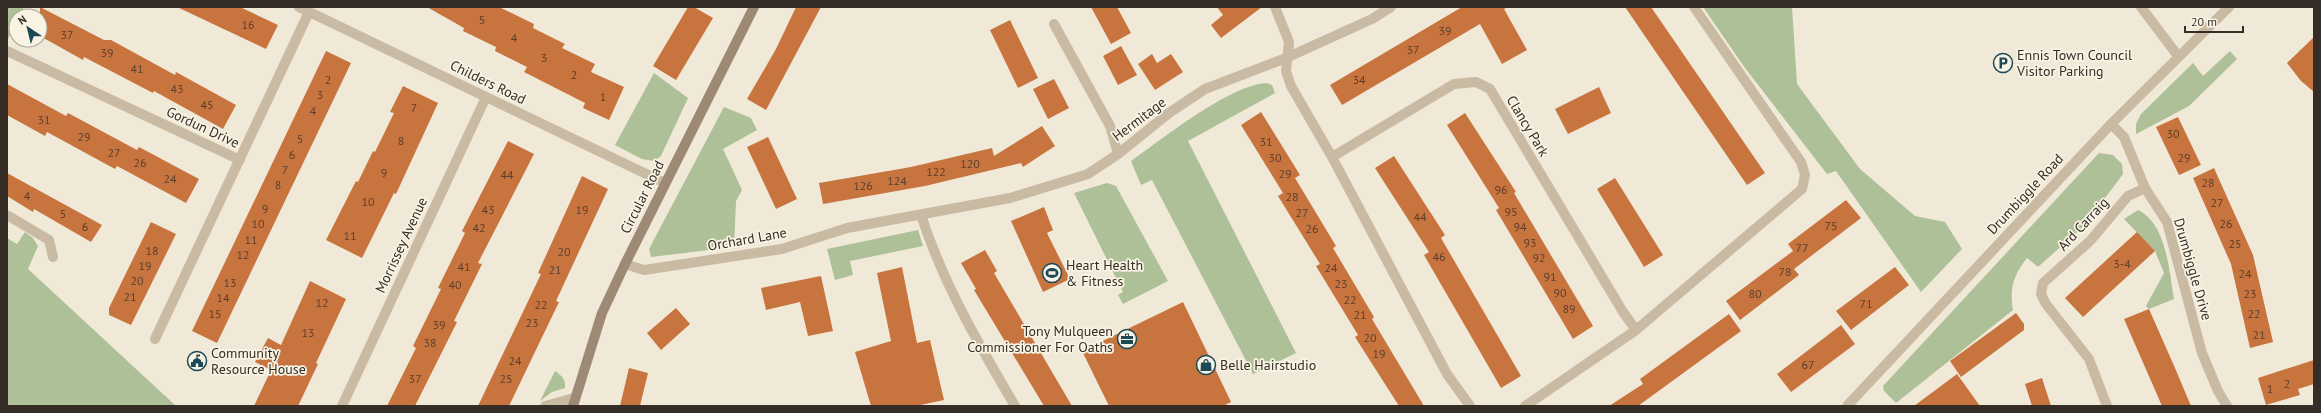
<svg xmlns="http://www.w3.org/2000/svg" width="2321" height="413" font-family="'PT Sans',sans-serif">
<style>
.green{fill:#adc098}
.building{fill:#c8743f}
.lines{fill:none;stroke-linecap:round;stroke-linejoin:round}
.minor{stroke:#c9baa4;stroke-width:10}
.tertiary{stroke:#c9baa4;stroke-width:10}
.secondary{stroke:#9d8975;stroke-width:10}
.labels{text-anchor:middle;stroke-width:3.5;stroke-linejoin:round;paint-order:stroke}
.number-label{font-size:12px;fill:#5a3f2c}
.poi-label{font-size:14px;fill:#352d26;stroke:#f9f3e4;text-anchor:start}
.street-label{font-size:14px;fill:#352d26;stroke:#f9f3e4}
</style>
<rect width="100%" height="100%" fill="#f1e9d8"/>
<path class="green" d="M7,7H24L20,16H16V23L8,39Z
M1703,7H1792L1797,84L1860,169L1915,216L1945,222L1962,249L1921,292L1836,171L1827,174L1745,68Z
M2230,51L2237,59L2189,106L2136,134V124L2141,114L2193,63L2203,76Z
M654,73L688,98L661,156L654,161L642,159L615,145Z
M1266,83L1272,85L1275,93L1188,141L1296,353L1253,374L1152,180L1141,185L1131,161C1164,138 1228,86 1266,83Z
M724,107L751,118L757,130L723,149L742,190L736,201L734,247L651,257L649,249Z
M2099,153L2113,155L2122,164L2123,174L2084,226L2038,267L2027,258C2014,274 2009,289 2013,310L1896,403L1884,391L1883,386Z
M1107,183L1116,186L1168,281L1123,304L1118,295L1123,292L1074,193Z
M2138,210C2167,224 2169,271 2174,299L2149,309L2146,306L2164,273L2155,251L2124,219Z
M918,230L923,246L850,261L853,275L835,280L827,249Z
M25,232L33,238L38,246L28,269L176,406H7V238L17,244Z
M555,371C562,376 566,379 565,388L552,392L540,401Z"/>
<path class="building" d="M40,7L104,40H111L175,75L176,72L236,105L223,129L154,91L153,93L84,57L83,60L40,36Z
M177,7H240L278,25L266,49Z
M427,7H499L534,24L533,28L565,44L562,48L595,64L591,72L624,87L609,120L583,108L585,103L524,72L527,67L495,51L496,47L463,31L464,28Z
M688,7H694L713,18L676,80L653,66Z
M796,7H821L766,110L747,99L776,49Z
M1091,7H1117L1131,33L1111,44Z
M1217,7H1262L1221,38L1211,25L1223,15Z
M1462,7H1508L1504,9L1527,50L1502,64L1480,24L1342,105L1330,85Z
M1625,7H1651L1765,173L1747,185Z
M1010,20L1038,78L1018,88L990,30Z
M2314,37V92L2301,81L2287,63Z
M1121,46L1137,75L1118,85L1103,56Z
M326,51L351,63L217,343L192,331Z
M1152,54L1157,63L1171,54L1183,72L1155,90L1138,64Z
M1054,79L1069,108L1048,119L1033,89Z
M7,84L66,116L68,113L137,150L139,147L199,179L186,203L117,166L115,169L47,132L45,136L7,115Z
M403,86L438,103L396,194L394,193L362,258L326,240L356,181L358,182L373,151L375,152L394,113L390,112Z
M1599,87L1611,113L1568,134L1555,109Z
M1261,112L1300,175L1295,178L1336,246L1333,248L1374,317L1372,319L1424,406H1399L1355,337L1358,335L1316,266L1320,264L1278,196L1283,193L1241,125Z
M1465,113L1516,192L1514,193L1593,326L1573,339L1496,210L1499,208L1447,125Z
M2178,117L2201,165L2179,175L2156,127Z
M1042,126L1055,146L1023,167L1021,163L925,186L823,204L819,183L911,167L992,148L994,156Z
M768,137L797,199L776,209L747,147Z
M508,141L534,154L478,263L482,264L454,321L457,322L415,406H387L416,348L413,346L441,289L438,288L465,233L462,231Z
M1394,156L1445,235L1441,238L1521,376L1501,388L1424,255L1429,252L1375,168Z
M2214,168L2253,255L2273,342L2250,348L2231,264L2193,178Z
M7,173L102,225L91,242L34,209L33,212L7,196Z
M582,176L608,189L556,301L559,302L509,406H478L541,274L538,273Z
M1615,178L1663,255L1644,267L1597,189Z
M1846,200L1861,218L1794,269L1799,275L1740,320L1726,301L1793,251L1788,244Z
M1044,207L1053,230L1047,233L1070,279L1043,292L1011,221Z
M151,222L176,234L131,325L109,315V308Z
M2137,232L2155,251L2083,317L2065,298Z
M985,250L997,271L994,273L1072,406H1044L974,290L976,289L961,263Z
M902,267L917,343L930,340L944,400L916,406H871L855,352L891,341L877,273Z
M1895,267L1909,285L1851,330L1836,311Z
M821,276L833,331L808,336L800,302L766,310L761,288Z
M310,281L346,299L316,363L318,364L298,406H254L271,370L255,362L268,338L281,345Z
M1183,302L1231,402L1223,406H1109L1082,351Z
M676,308L690,324L661,350L647,333Z
M2149,309L2175,368L2191,406H2162L2134,342L2124,319Z
M2016,313L2024,324V330L1961,377L1950,361Z
M1729,314L1741,331L1638,406H1609L1643,384L1640,379Z
M1841,325L1855,344L1791,392L1777,374Z
M2314,360V384L2298,389L2300,395L2266,405L2258,378Z
M629,368L648,373L640,406H620Z
M1957,374L1980,406H1914Z
M2042,378L2051,406H2032L2025,384Z"/>
<g class="lines">
<path class="minor" d="M299,7L665,183
M1275,7L1289,42L1286,71L1291,86L1332,157L1447,374L1470,406
M2141,7L2178,56
M1054,24L1110,126L1118,154
M7,51L240,160
M2111,124L2124,137L2145,188L2167,222L2202,353L2218,391L2227,406
M1332,157L1454,84L1476,82L1490,89L1623,312L1636,330
M7,215L49,240L53,257
M921,215C943,283 979,345 1015,406
M625,264L644,270L782,249L847,228L1010,198L1088,174L1118,154L1169,113L1205,89L1286,58L1372,19L1391,7
M155,339L309,12
M342,406L486,97
M545,406L574,398
M1525,406L1636,330L1802,189L1805,175L1801,162L1694,7
M2107,406L2089,359L2046,304L2041,294L2043,283L2090,241L2128,196L2145,188"/>
<path class="tertiary" d="M1847,406L2111,124L2229,7"/>
<path class="secondary" d="M573,406L602,313L625,264L754,7"/>
</g>
<defs>
<symbol id="parking-ring" viewBox="-11 -11 22 22"><circle r="9.5" fill="#f9f3e4" stroke="#1b4a56" stroke-width="1.5"/><path d="M-3.5-5.5H1a3.5 3.5 0 0 1 0 7H-1V5.5H-3.5ZM-1-3.4V-.6H.8a1.4 1.4 0 0 0 0-2.8Z" fill="#1b4a56"/></symbol>
<symbol id="stadium-ring" viewBox="-11 -11 22 22"><circle r="9.5" fill="#f9f3e4" stroke="#1b4a56" stroke-width="1.5"/><path d="M0-5a6.5 5 0 1 0 0 10a6.5 5 0 1 0 0-10ZM-3.5-1.8h7v3.6h-7Z" fill="#1b4a56"/></symbol>
<symbol id="office-ring" viewBox="-11 -11 22 22"><circle r="9.5" fill="#f9f3e4" stroke="#1b4a56" stroke-width="1.5"/><path d="M-6-3h4V-5.5h4V-3h4V5H-6ZM-1-4.5V-3h2v-1.5ZM-6 0V1H6V0Z" fill="#1b4a56"/></symbol>
<symbol id="civic-ring" viewBox="-11 -11 22 22"><circle r="9.5" fill="#f9f3e4" stroke="#1b4a56" stroke-width="1.5"/><path d="M-.6-6.5H3V-4.5H.6V-3L4-1V1h2V6H-6V1h2V-1L-.6-3ZM-1.2 2.5V6h2.4V2.5Z" fill="#1b4a56"/></symbol>
<symbol id="shop-ring" viewBox="-11 -11 22 22"><circle r="9.5" fill="#f9f3e4" stroke="#1b4a56" stroke-width="1.5"/><path d="M-5-2.5h2.3a2.7 3.5 0 0 1 5.4 0H5L5.5 6h-11ZM-1.5-2.5h3a1.5 2.3 0 0 0-3 0Z" fill="#1b4a56"/></symbol>
</defs>
<g fill-rule="evenodd">
<use href="#parking-ring" x="1992" y="52" width="22" height="22"/>
<use href="#stadium-ring" x="1041" y="262" width="22" height="22"/>
<use href="#office-ring" x="1116" y="328" width="22" height="22"/>
<use href="#civic-ring" x="186" y="350" width="22" height="22"/>
<use href="#shop-ring" x="1195" y="354" width="22" height="22"/>
</g>
<g class="labels">
<g class="number-label">
<text x="482" y="24">5</text>
<text x="248" y="29">16</text>
<text x="1445" y="35">39</text>
<text x="67" y="39">37</text>
<text x="514" y="42">4</text>
<text x="1413" y="54">37</text>
<text x="107" y="57">39</text>
<text x="544" y="62">3</text>
<text x="137" y="73">41</text>
<text x="574" y="79">2</text>
<text x="328" y="84">2</text>
<text x="1359" y="84">34</text>
<text x="177" y="93">43</text>
<text x="320" y="99">3</text>
<text x="603" y="101">1</text>
<text x="207" y="109">45</text>
<text x="414" y="112">7</text>
<text x="313" y="115">4</text>
<text x="44" y="124">31</text>
<text x="2173" y="138">30</text>
<text x="84" y="141">29</text>
<text x="300" y="143">5</text>
<text x="401" y="145">8</text>
<text x="1266" y="146">31</text>
<text x="114" y="157">27</text>
<text x="292" y="159">6</text>
<text x="1275" y="162">30</text>
<text x="2184" y="162">29</text>
<text x="140" y="167">26</text>
<text x="970" y="168">120</text>
<text x="285" y="174">7</text>
<text x="936" y="176">122</text>
<text x="384" y="177">9</text>
<text x="1285" y="178">29</text>
<text x="507" y="179">44</text>
<text x="170" y="183">24</text>
<text x="897" y="185">124</text>
<text x="2208" y="187">28</text>
<text x="278" y="189">8</text>
<text x="863" y="190">126</text>
<text x="1501" y="194">96</text>
<text x="27" y="200">4</text>
<text x="1292" y="201">28</text>
<text x="368" y="206">10</text>
<text x="2217" y="207">27</text>
<text x="265" y="213">9</text>
<text x="488" y="214">43</text>
<text x="582" y="214">19</text>
<text x="1511" y="216">95</text>
<text x="1302" y="217">27</text>
<text x="63" y="218">5</text>
<text x="1420" y="221">44</text>
<text x="258" y="228">10</text>
<text x="2226" y="228">26</text>
<text x="1831" y="230">75</text>
<text x="85" y="231">6</text>
<text x="1520" y="231">94</text>
<text x="479" y="232">42</text>
<text x="1312" y="233">26</text>
<text x="350" y="240">11</text>
<text x="251" y="244">11</text>
<text x="1530" y="247">93</text>
<text x="2235" y="248">25</text>
<text x="1802" y="252">77</text>
<text x="152" y="255">18</text>
<text x="564" y="256">20</text>
<text x="243" y="259">12</text>
<text x="1439" y="261">46</text>
<text x="1539" y="262">92</text>
<text x="2122" y="268">3-4</text>
<text x="145" y="270">19</text>
<text x="464" y="271">41</text>
<text x="1331" y="272">24</text>
<text x="555" y="274">21</text>
<text x="1785" y="276">78</text>
<text x="2245" y="278">24</text>
<text x="1550" y="281">91</text>
<text x="137" y="285">20</text>
<text x="230" y="287">13</text>
<text x="1341" y="288">23</text>
<text x="455" y="289">40</text>
<text x="1560" y="297">90</text>
<text x="1755" y="298">80</text>
<text x="2250" y="298">23</text>
<text x="130" y="301">21</text>
<text x="223" y="302">14</text>
<text x="1350" y="304">22</text>
<text x="322" y="307">12</text>
<text x="1866" y="308">71</text>
<text x="541" y="309">22</text>
<text x="1569" y="313">89</text>
<text x="215" y="318">15</text>
<text x="2254" y="318">22</text>
<text x="1360" y="319">21</text>
<text x="532" y="327">23</text>
<text x="439" y="329">39</text>
<text x="308" y="337">13</text>
<text x="2259" y="339">21</text>
<text x="1370" y="342">20</text>
<text x="430" y="347">38</text>
<text x="1379" y="358">19</text>
<text x="515" y="365">24</text>
<text x="1808" y="369">67</text>
<text x="415" y="383">37</text>
<text x="506" y="383">25</text>
<text x="2287" y="388">2</text>
<text x="2270" y="393">1</text>
</g>
<g class="poi-label">
<text x="2017" y="60">Ennis Town Council<tspan x="2017" dy="16">Visitor Parking</tspan></text>
<text x="1066" y="270">Heart Health<tspan x="1066" dy="16">&amp; Fitness</tspan></text>
<text x="1113" y="336" text-anchor="end">Tony Mulqueen<tspan x="1113" dy="16">Commissioner For Oaths</tspan></text>
<text x="211" y="358">Community<tspan x="211" dy="16">Resource House</tspan></text>
<text x="1220" y="370">Belle Hairstudio</text>
</g>
<g class="street-label">
<text transform="translate(488 82) rotate(26)" y="5">Childers Road</text>
<text transform="translate(1139 119) rotate(-37)" y="5">Hermitage</text>
<text transform="translate(1528 126) rotate(59)" y="5">Clancy Park</text>
<text transform="translate(203 127) rotate(25)" y="5">Gordun Drive</text>
<text transform="translate(2025 194) rotate(-47)" y="5">Drumbiggle Road</text>
<text transform="translate(642 197) rotate(-63)" y="5">Circular Road</text>
<text transform="translate(2083 224) rotate(-47)" y="5">Ard Carraig</text>
<text transform="translate(747 239) rotate(-10)" y="5">Orchard Lane</text>
<text transform="translate(401 245) rotate(-65)" y="5">Morrissey Avenue</text>
<text transform="translate(2193 269) rotate(74)" y="5">Drumbiggle Drive</text>
</g>
</g>
<rect width="2321" height="413" fill="none" stroke="#352d26" stroke-width="16"/>
<g transform="translate(28 28) rotate(325)"><circle r="19" fill="#f9f3e4" stroke="#aba498"/>
<path d="M0-3L7 15L0 10L-7 15Z" fill="#1b4a56"/>
<text y="-6" font-size="11" font-weight="bold" text-anchor="middle" fill="#352d26">N</text>
</g>
<path d="M2185 26v6h58v-6" fill="none" stroke="#352d26" stroke-width="2"/>
<text x="2191" y="26" font-size="12" fill="#352d26" stroke="#f9f3e4" stroke-width="3" paint-order="stroke">20 m</text>
</svg>
